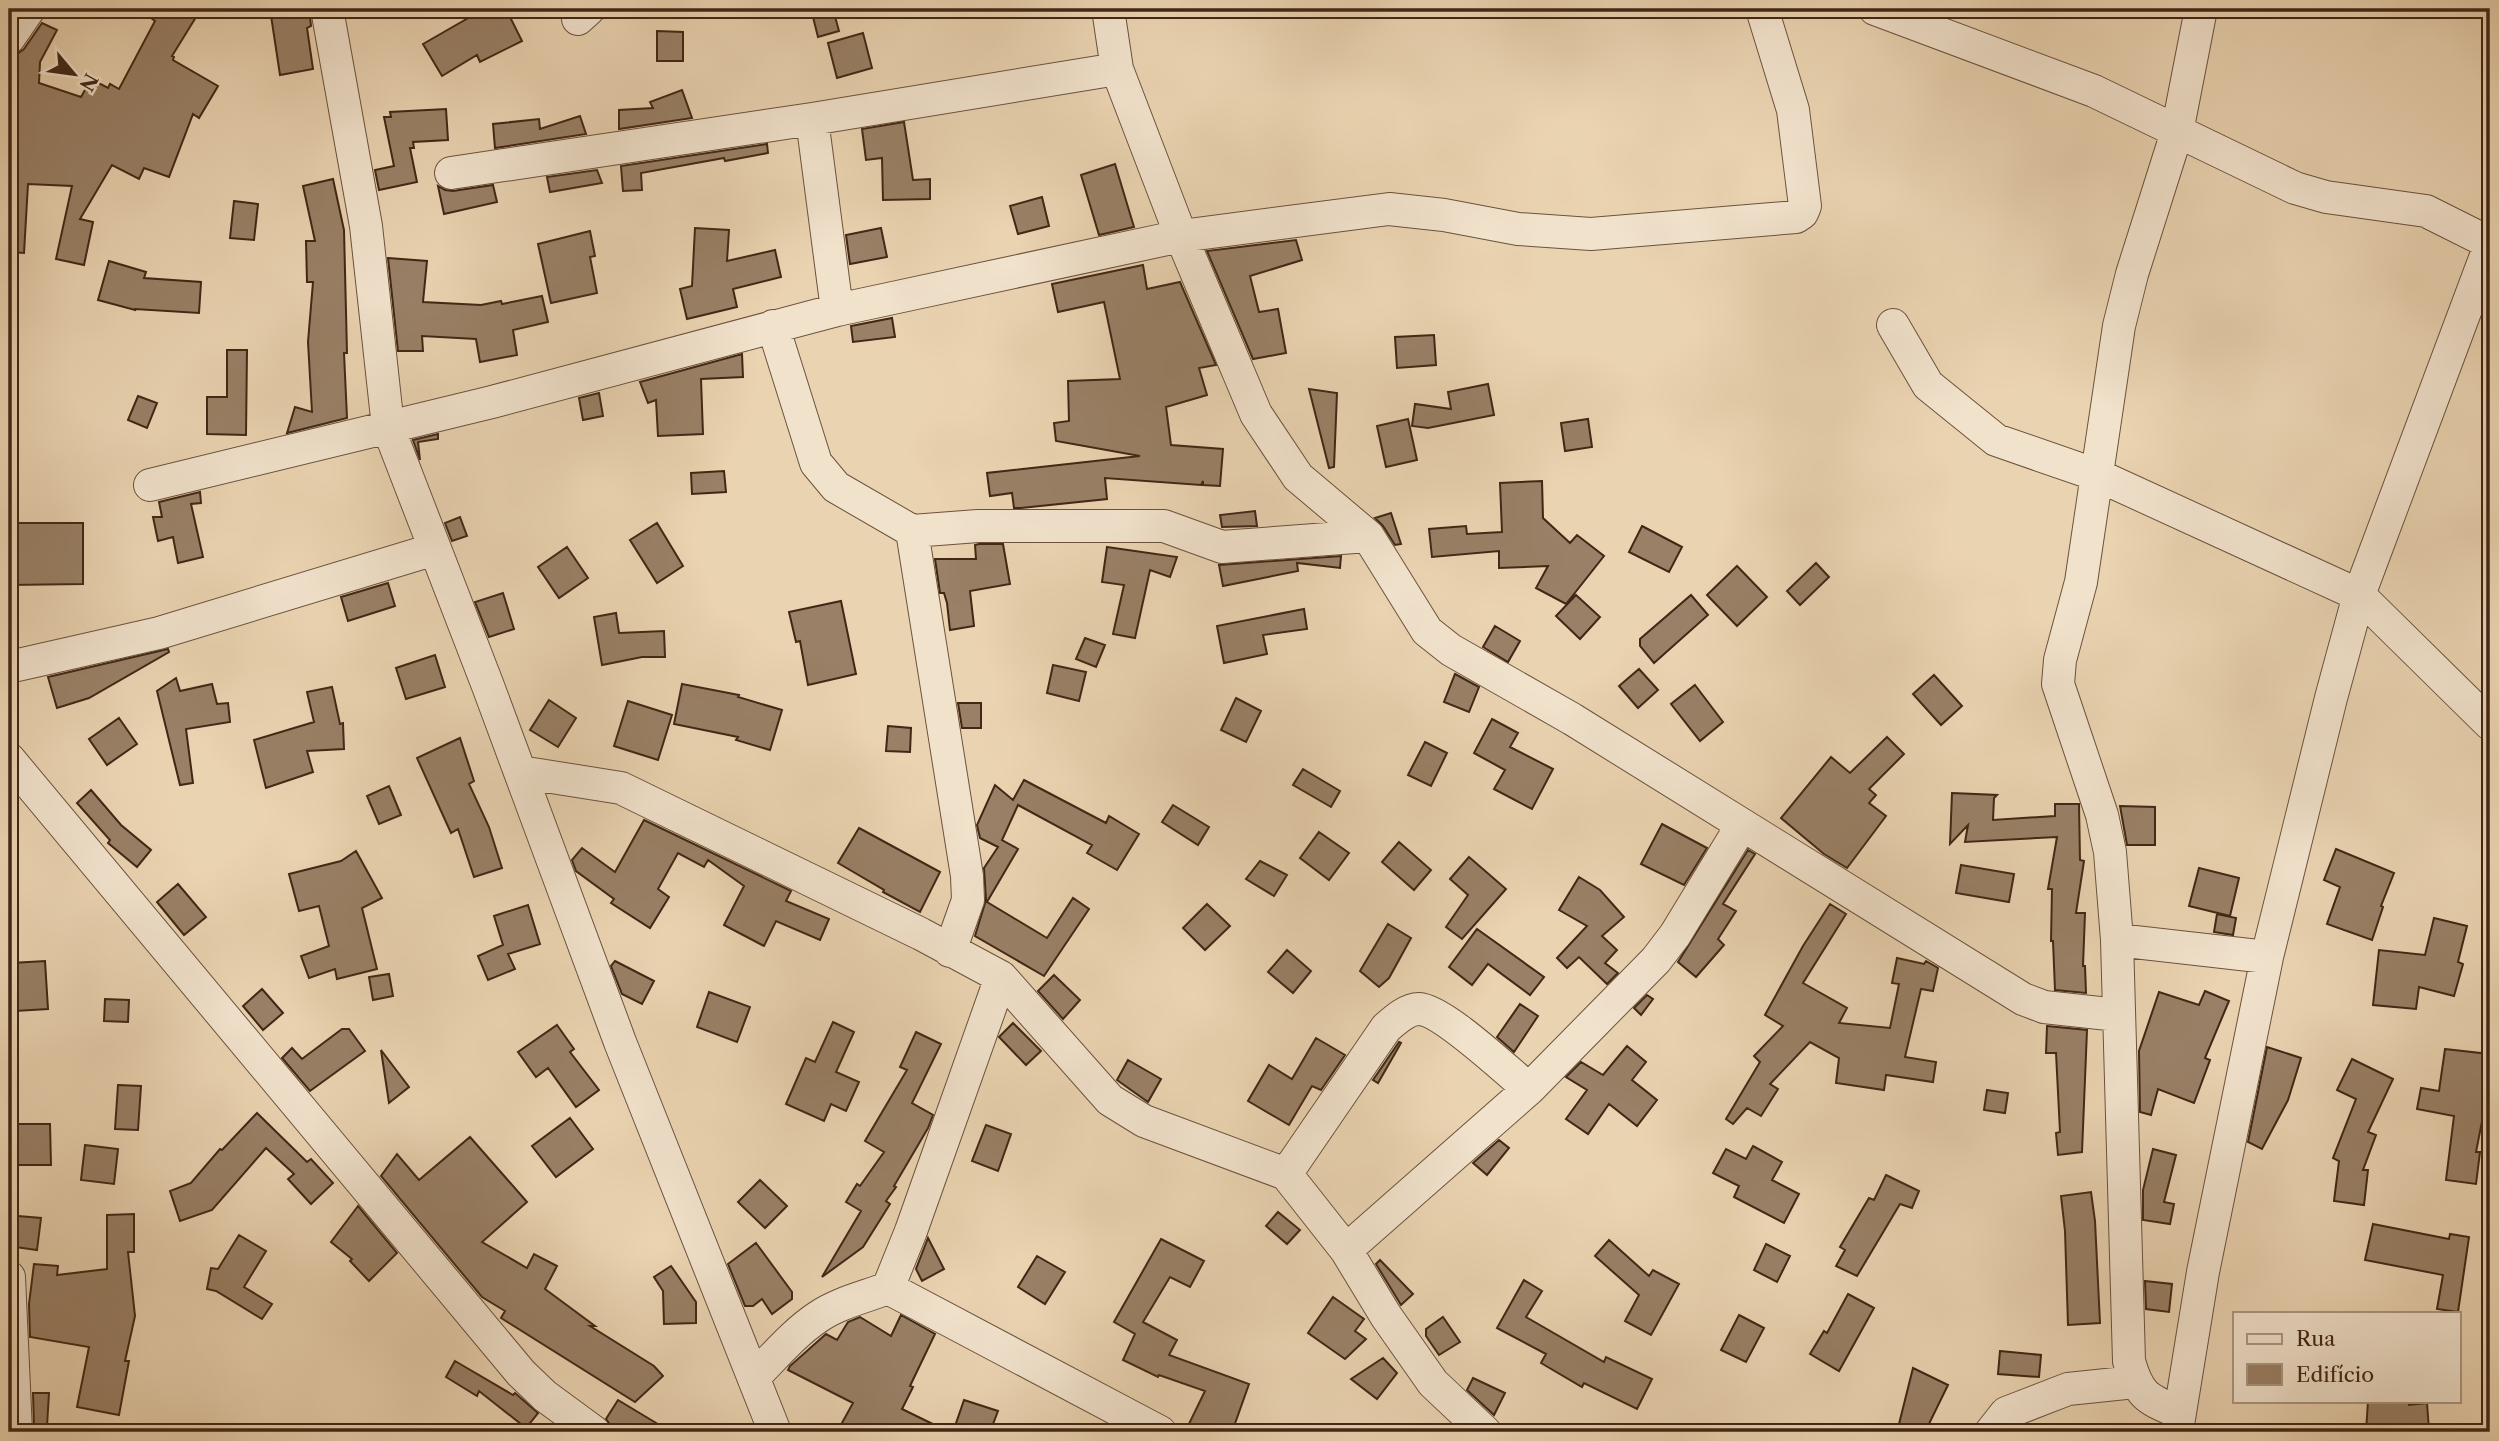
<svg xmlns="http://www.w3.org/2000/svg" width="2499" height="1441" font-family="'Libre Caslon Text',serif">
<style>
.building{fill:#998066;stroke:#412715;stroke-width:2}
.lines{fill:none;stroke-linecap:round;stroke-linejoin:round}
.minor-casing{stroke:#6b523c;stroke-width:34}
.minor{stroke:#f1e2cc;stroke-width:32}
</style>
<rect width="100%" height="100%" fill="#ead3b1"/>
<filter id="stains"><feTurbulence type="fractalNoise" baseFrequency=".00286" numOctaves="4"/><feColorMatrix values="0 0 0 0 .2 0 0 0 0 .09 0 0 0 0 .02 0 0 0 .5 -.17"/></filter>
<radialGradient id="worn" r=".72"><stop offset=".6" stop-color="#630" stop-opacity="0"/><stop offset="1" stop-color="#630" stop-opacity=".3"/></radialGradient>
<path class="building" d="M139,9H201L172,56L174,57L173,60L218,86L199,118L193,114L169,177L144,168L139,179L112,165L80,219L93,222L84,265L56,259L72,186L28,184L24,253L9,252V56L17,54L24,49L42,23L57,30L40,62L39,83L81,97L91,79L108,88L110,84L119,89L155,21Z
M270,9H309L311,26L307,28L313,69L280,75Z
M484,9H506L522,41L480,62L477,55L442,76L423,44Z
M811,9H833L839,31L818,37Z
M657,31L683,32V61H657Z
M863,33L872,68L837,78L828,43Z
M682,90L692,118L619,129V110L653,108L650,102Z
M446,109L448,140L413,142L414,148H410L417,182L379,190L375,170L394,166L384,117H391L390,112Z
M580,116L586,134L495,148L493,124L539,119L540,129Z
M904,122L913,180L930,179V199L883,200L882,158L866,160L862,129Z
M767,144L768,153L725,161L724,158L641,173L642,190L623,191L621,166Z
M1115,164L1134,227L1099,235L1081,175Z
M597,170L602,183L550,192L547,177Z
M333,179L344,230L347,353H344L347,418L287,433L295,407L312,412L308,342L313,282H307L306,241H315L303,186Z
M493,185L497,202L444,214L438,186L445,190L453,191Z
M1042,197L1049,226L1018,234L1010,206Z
M234,201L258,204L254,240L230,238Z
M695,228L729,230L727,261L775,250L781,277L733,289L737,307L687,319L680,289L692,286Z
M881,228L887,257L850,264L846,235Z
M590,231L595,256L590,257L597,293L551,303L538,244Z
M1296,240L1302,260L1250,276L1259,312L1278,309L1286,353L1253,359L1207,251Z
M388,258L427,261L423,302L481,305L501,301L502,304L542,296L548,322L513,330L517,355L480,362L476,339L422,336L423,351H398Z
M109,261L146,272L144,278L201,282L199,313L135,309V310L98,300Z
M1143,265L1147,289L1180,282L1216,365L1199,368L1207,395L1166,407L1171,445L1223,449L1220,486L1203,485V481L1201,485L1105,478L1107,499L1021,508H1014L1012,493L990,496L987,473L1140,456L1056,441L1054,423L1069,421L1068,381L1120,379L1104,302L1058,312L1052,284Z
M892,318L895,337L853,342L851,326Z
M1434,335L1436,365L1397,368L1395,337Z
M227,350H247L246,435L207,434V397H227Z
M742,354L743,377L701,379L703,434L658,436L656,400L648,403L640,382Z
M1488,384L1494,415L1428,428L1412,426L1415,404L1451,409L1448,392Z
M1309,389L1337,393L1334,467L1329,468Z
M599,393L603,416L583,420L579,398Z
M138,396L157,403L147,428L128,420Z
M1408,419L1417,460L1386,467L1377,426Z
M1588,419L1592,447L1565,451L1561,423Z
M438,434V439L418,442L420,460L413,440Z
M724,471L726,492L692,494L691,473Z
M1542,481L1543,518L1570,543L1577,535L1604,556L1566,604L1536,588L1548,566L1499,568V551L1432,557L1429,529L1466,526L1467,534L1502,532L1500,483Z
M200,492L201,503L191,504L203,557L178,563L173,537L158,541L153,517H162L159,502Z
M1255,511L1257,526L1222,527L1220,515Z
M1391,513L1401,544L1395,545L1383,526L1375,518Z
M460,517L467,536L452,541L445,523Z
M9,523H83V584L9,585Z
M657,523L683,566L657,583L630,540Z
M1642,526L1682,547L1669,572L1629,552Z
M979,544H1003L1010,584L970,591L974,626L950,630L947,603L944,593H940L935,559H976L975,545Z
M567,547L588,578L559,598L538,567Z
M1107,547L1177,557L1170,577L1150,570L1135,638L1113,634L1124,585L1102,582Z
M1341,556L1340,568L1297,563L1298,571L1223,586L1219,565Z
M1816,563L1829,577L1800,605L1787,591Z
M1737,566L1767,597L1737,626L1707,595Z
M388,583L395,606L348,621L341,597Z
M503,593L514,629L489,637L475,602Z
M1576,595L1600,617L1580,639L1556,616Z
M1691,595L1708,615L1654,663L1640,646V639Z
M841,601L856,674L808,685L800,641L796,642L789,612Z
M1304,609L1307,629L1263,635L1267,654L1224,663L1217,626Z
M616,613L619,633L664,631L665,657H642L602,665L594,617Z
M1495,626L1520,641L1508,662L1483,647Z
M1085,638L1105,645L1096,667L1076,659Z
M168,649L169,652L89,698L57,708L48,677Z
M435,655L445,687L406,699L396,668Z
M1053,665L1086,672L1079,701L1047,693Z
M1639,669L1658,690L1638,708L1619,686Z
M1455,674L1479,687L1469,712L1444,702Z
M1934,675L1962,706L1941,725L1913,694Z
M176,678L180,691L212,684L217,704L228,703L230,722L186,729L193,783L180,785L157,691Z
M682,684L739,695L738,697L782,710L770,750L736,740L738,737L674,724Z
M1695,685L1723,722L1700,741L1671,704Z
M332,687L340,724L343,723L344,749L307,751L313,772L266,788L254,740L314,722L307,692Z
M1236,698L1261,711L1246,742L1221,730Z
M549,700L576,718L558,747L530,730Z
M628,701L672,715L658,760L614,746Z
M958,703H981V728H962Z
M119,718L137,744L107,765L89,739Z
M1492,719L1518,733L1510,747L1553,769L1532,809L1494,789L1505,770L1474,753Z
M888,726L911,728L910,752L886,751Z
M1887,737L1904,754L1869,789L1876,795L1869,803L1886,816L1847,868L1824,854L1781,818L1831,757L1850,773Z
M460,738L474,781L469,784L489,827L502,868L474,877L458,829L451,833L417,758Z
M1425,742L1447,753L1431,786L1408,775Z
M1303,769L1340,791L1331,807L1293,785Z
M1024,780L1106,823L1109,816L1139,834L1117,870L1087,853L1092,845L1018,805L1002,840L1018,849L987,902L1047,938L1073,898L1089,909L1044,976L975,936L986,900L984,868L998,847L980,838L977,825L995,785L1013,800Z
M389,786L401,815L379,824L367,796Z
M91,790L121,825L151,850L137,867L108,843L110,840L77,803Z
M1952,793L1997,795L1994,798L1993,820L2055,816V804H2079L2080,860L2084,861L2076,913H2085L2083,966H2085L2086,993L2055,990L2053,941H2051L2052,889H2048L2057,837L1965,842L1968,825L1950,844Z
M1173,805L1209,827L1198,845L1162,822Z
M2120,806L2155,807V845H2127Z
M644,820L791,891L786,901L829,919L820,940L776,921L764,946L724,925L744,886L708,860L704,867L678,853L658,889L669,897L650,928L611,903L614,899L576,871L572,860L582,848L615,872Z
M1662,824L1707,848L1684,885L1641,864Z
M859,828L940,872L920,912L883,892L884,890L838,863Z
M1319,832L1349,853L1329,880L1300,858Z
M1399,842L1431,870L1414,890L1382,862Z
M2336,849L2394,873L2381,906L2383,907L2372,940L2327,924L2340,887L2324,880Z
M1748,850L1755,854L1723,904L1736,911L1718,939L1724,945L1696,977L1678,962Z
M356,851L382,898L362,908L377,969L337,979L335,969L309,978L301,956L329,946L319,906L299,911L289,874L341,861Z
M1469,857L1506,889L1462,939L1446,927L1468,895L1450,879Z
M1260,861L1287,875L1274,896L1246,879Z
M1961,865L2014,874L2009,902L1956,893Z
M2199,868L2239,878L2230,916L2189,906Z
M1579,877L1600,890L1624,917L1602,936L1617,950L1605,963L1618,973L1607,984L1579,957L1567,968L1557,958L1587,926L1559,910Z
M178,884L206,917L184,935L157,902Z
M1207,904L1230,926L1205,950L1183,928Z
M1830,904L1846,914L1803,983L1847,1008L1839,1023L1890,1028L1899,984L1892,983L1897,958L1924,964L1926,961L1938,968L1933,991L1921,989L1905,1057L1936,1062L1933,1082L1886,1075L1884,1090L1836,1083L1839,1058L1810,1042L1770,1084L1778,1089L1761,1116L1747,1108L1733,1124L1726,1119L1760,1062L1754,1056L1783,1026L1765,1015L1803,946Z
M528,905L540,944L508,954L515,969L488,980L478,956L503,945L494,916Z
M2217,914L2236,918L2233,935L2214,932Z
M2434,918L2467,926L2458,962L2463,964L2454,996L2419,987L2416,1009L2373,1005L2379,950L2425,955Z
M1388,924L1411,938L1389,978L1379,987L1360,971Z
M1477,929L1544,977L1530,995L1488,964L1472,985L1449,967Z
M1287,950L1311,971L1293,993L1268,972Z
M45,961L48,1009L15,1011L12,963Z
M615,961L654,981L642,1004L622,994L611,966Z
M389,974L393,996L373,1000L369,977Z
M1054,975L1080,1000L1063,1019L1038,991Z
M262,989L283,1013L263,1030L243,1006Z
M2205,991L2229,1001L2205,1058L2210,1060L2194,1103L2158,1089L2151,1115L2140,1112L2139,1051L2159,992L2199,1005Z
M709,992L750,1007L737,1042L697,1027Z
M1647,995L1653,999L1641,1015L1634,1008Z
M105,999L129,1000L128,1022L104,1021Z
M1520,1004L1538,1016L1514,1052L1497,1037Z
M833,1022L854,1032L836,1072L859,1082L846,1111L831,1104L824,1121L786,1104L806,1058L815,1062Z
M1013,1023L1041,1051L1026,1065L999,1037Z
M557,1025L574,1049L570,1052L599,1090L576,1107L548,1068L536,1077L518,1052Z
M2047,1026L2087,1030L2082,1152L2058,1155L2056,1133L2060,1132L2056,1053H2046Z
M342,1029H349L365,1051L310,1091L282,1058L292,1048L302,1059Z
M916,1032L941,1044L912,1103L933,1115L928,1128L894,1186L896,1187L886,1201L890,1204L863,1247L822,1277L861,1211L846,1202L857,1184L860,1186L884,1152L865,1141L907,1070L900,1067Z
M1316,1038L1345,1055L1321,1090L1312,1086L1289,1125L1248,1101L1269,1065L1292,1079Z
M1399,1042L1401,1043L1378,1083L1373,1080Z
M1627,1046L1646,1062L1632,1080L1657,1100L1637,1126L1609,1104L1588,1134L1566,1119L1587,1090L1566,1077L1581,1062L1603,1075Z
M2267,1047L2301,1058L2288,1100L2262,1149L2248,1142Z
M2445,1049L2489,1054L2484,1100L2486,1101L2476,1152H2480L2476,1184L2446,1180L2454,1116L2417,1109L2421,1088L2439,1091Z
M381,1050L409,1087L389,1103Z
M2352,1059L2393,1079L2368,1132L2376,1135L2363,1170H2368L2364,1205L2334,1201L2339,1161L2333,1158L2356,1099L2337,1090Z
M1128,1060L1161,1079L1148,1102L1117,1080Z
M118,1085L141,1086L138,1130L115,1129Z
M1987,1090L2008,1093L2005,1113L1984,1110Z
M257,1113L307,1162L311,1159L333,1183L311,1204L288,1179L294,1174L266,1148L212,1210L180,1221L170,1191L191,1183L220,1149L222,1150Z
M570,1118L593,1149L556,1177L532,1146Z
M18,1124H50L51,1165H18Z
M986,1125L1011,1134L998,1171L972,1161Z
M470,1137L527,1202L482,1242L527,1268L534,1254L557,1266L545,1289L595,1326H590L654,1366L663,1376L635,1402L501,1318L505,1311L482,1297L381,1176L397,1154L419,1180Z
M1499,1140L1509,1148L1487,1175L1473,1163Z
M85,1145L118,1149L114,1184L81,1180Z
M1753,1146L1782,1162L1772,1180L1799,1194L1784,1223L1734,1197L1739,1186L1713,1173L1726,1149L1746,1159Z
M2153,1149L2176,1155L2164,1202L2174,1204L2170,1224L2143,1220V1190Z
M1886,1175L1919,1191L1912,1208L1900,1204L1857,1276L1836,1266L1845,1250L1840,1247L1869,1198L1874,1200Z
M760,1180L787,1206L765,1228L738,1202Z
M2091,1192L2095,1221L2100,1323L2068,1325L2065,1231L2061,1196Z
M358,1206L397,1253L369,1281L350,1261L352,1259L331,1242Z
M1278,1212L1300,1230L1287,1244L1266,1226Z
M134,1214V1252H128L135,1316L125,1361H129L119,1415L77,1407L89,1347L30,1337L29,1304L34,1264L58,1266L57,1275L107,1269V1215Z
M18,1216L41,1218L37,1250L15,1247Z
M2373,1224L2449,1239L2450,1234L2469,1237L2458,1312L2437,1309L2443,1275L2365,1260Z
M239,1235L266,1251L244,1287L272,1304L262,1319L216,1291L207,1289L211,1268L218,1269Z
M928,1238L944,1269L922,1281L916,1269Z
M1161,1239L1204,1261L1190,1287L1170,1277L1143,1322L1177,1340L1169,1355L1249,1384L1232,1432H1185L1205,1391L1159,1375L1158,1377L1123,1360L1135,1334L1114,1322Z
M1609,1240L1649,1276L1653,1270L1679,1284L1651,1335L1625,1321L1639,1295L1595,1256Z
M756,1243L792,1292V1299L772,1314L762,1299L753,1306H745L728,1264Z
M1766,1244L1790,1256L1777,1282L1754,1270Z
M1037,1256L1065,1272L1045,1304L1018,1287Z
M1380,1260L1413,1294L1401,1305L1376,1264Z
M671,1266L696,1302V1323L664,1324L663,1291L654,1277Z
M1524,1280L1542,1291L1526,1317L1604,1362L1606,1357L1652,1379L1637,1409L1584,1383L1582,1387L1541,1363L1546,1354L1497,1328Z
M2145,1281L2172,1284L2169,1312L2146,1309Z
M1848,1294L1874,1308L1839,1371L1810,1354L1824,1331L1827,1333Z
M1333,1297L1364,1319L1355,1331L1366,1339L1345,1359L1308,1333Z
M901,1315L935,1334L910,1386L913,1387L902,1409L949,1432H837L853,1403L788,1370L790,1366L826,1334L837,1340L848,1322L860,1317L891,1336Z
M1739,1315L1764,1328L1746,1362L1721,1350Z
M1443,1317L1460,1342L1439,1355L1426,1336V1329Z
M2000,1351L2041,1355L2039,1377L1998,1374Z
M1383,1358L1397,1373L1377,1399L1351,1379Z
M455,1361L513,1395L515,1393L538,1413L526,1428L479,1391L477,1396L446,1377Z
M1913,1368L1948,1385L1925,1432H1897Z
M1473,1378L1505,1393L1494,1415L1467,1390Z
M33,1393H49L47,1426L34,1425Z
M618,1400L671,1432H621L611,1426L606,1419Z
M964,1400L998,1411L990,1432H953Z
M2368,1401H2409V1405L2427,1403L2429,1430L2366,1432Z"/>
<g class="lines">
<defs>
<path id="minor" d="M327,9L366,226L388,427L488,686L620,1042L775,1432
M1108,9L1117,69L1181,236L1256,414L1298,477L1368,536L1427,631L1451,650L1572,719L2023,999L2044,1007L2118,1015
M1875,9L2094,91L2295,188L2326,197L2426,211L2490,243
M578,19L589,9
M9,38L29,9
M812,119L837,310
M451,173L812,119L1117,69
M1893,325L1928,385L1996,440L2097,475L2359,595L2490,724
M773,326L816,463L836,487L912,531L967,876L968,900L950,951
M150,485L492,402L837,310L1181,236L1389,209L1444,215L1518,229L1591,234L1796,217L1802,213L1805,206L1793,110L1762,9
M912,531L978,526H1164L1222,547L1368,536
M9,667L159,633L435,549
M9,759L521,1373L545,1396L594,1432
M520,772L621,788L921,934L1001,977L1110,1100L1144,1121L1286,1174L1346,1250L1386,1316L1433,1383L1485,1432
M2117,940L2267,957
M1286,1174L1386,1028C1395,1020 1407,1009 1419,1009C1443,1010 1508,1072 1529,1089
M1346,1250L1529,1089L1656,960L1675,935L1742,825
M9,1277L16,1432
M888,1288L1160,1432
M754,1377C774,1357 794,1333 818,1317C838,1303 865,1297 888,1288L911,1231L1001,977
M2180,1413C2148,1399 2139,1397 2129,1361L2117,940L2110,852L2102,815L2058,684L2060,660L2081,582L2119,326L2132,274L2177,132L2201,9
M2177,1431L2203,1272L2267,957L2331,698L2359,595L2490,245
M1991,1432L2006,1413L2068,1389L2135,1382"/>
</defs>
<use href="#minor" class="minor-casing"/>
<use href="#minor" class="minor"/>
</g>
<rect width="2499" height="1441" fill="none" stroke="#ead3b1" stroke-width="35"/>
<rect x="10" y="10" width="2478" height="1420" fill="none" stroke="#412715" stroke-width="3.5"/>
<rect x="18" y="18" width="2464" height="1406" fill="none" stroke="#412715" stroke-width="2"/>
<rect x="2233" y="1312" width="228" height="91" fill="#f1e2cc" stroke="#ab9783" stroke-width="2"/>
<rect x="2247" y="1334" width="35" height="10" fill="#f1e2cc" stroke="#ab9783" stroke-width="2"/>
<text x="2296" y="1346" font-size="21" fill="#412715">Rua</text>
<rect x="2247" y="1364" width="35" height="21" fill="#998066" stroke="#ab9783" stroke-width="2"/>
<text x="2296" y="1382" font-size="21" fill="#412715">Edifício</text>
<g transform="translate(74 74) rotate(119)" stroke="#f1e2cc" stroke-width="5" paint-order="stroke">
<path d="M0-5L12 26L0 18L-12 26Z" fill="#412715"/>
<text y="-10" font-size="19" font-weight="bold" text-anchor="middle" fill="#412715">N</text>
</g>
<rect width="100%" height="100%" filter="url(#stains)"/>
<rect width="100%" height="100%" fill="url(#worn)"/>
</svg>
